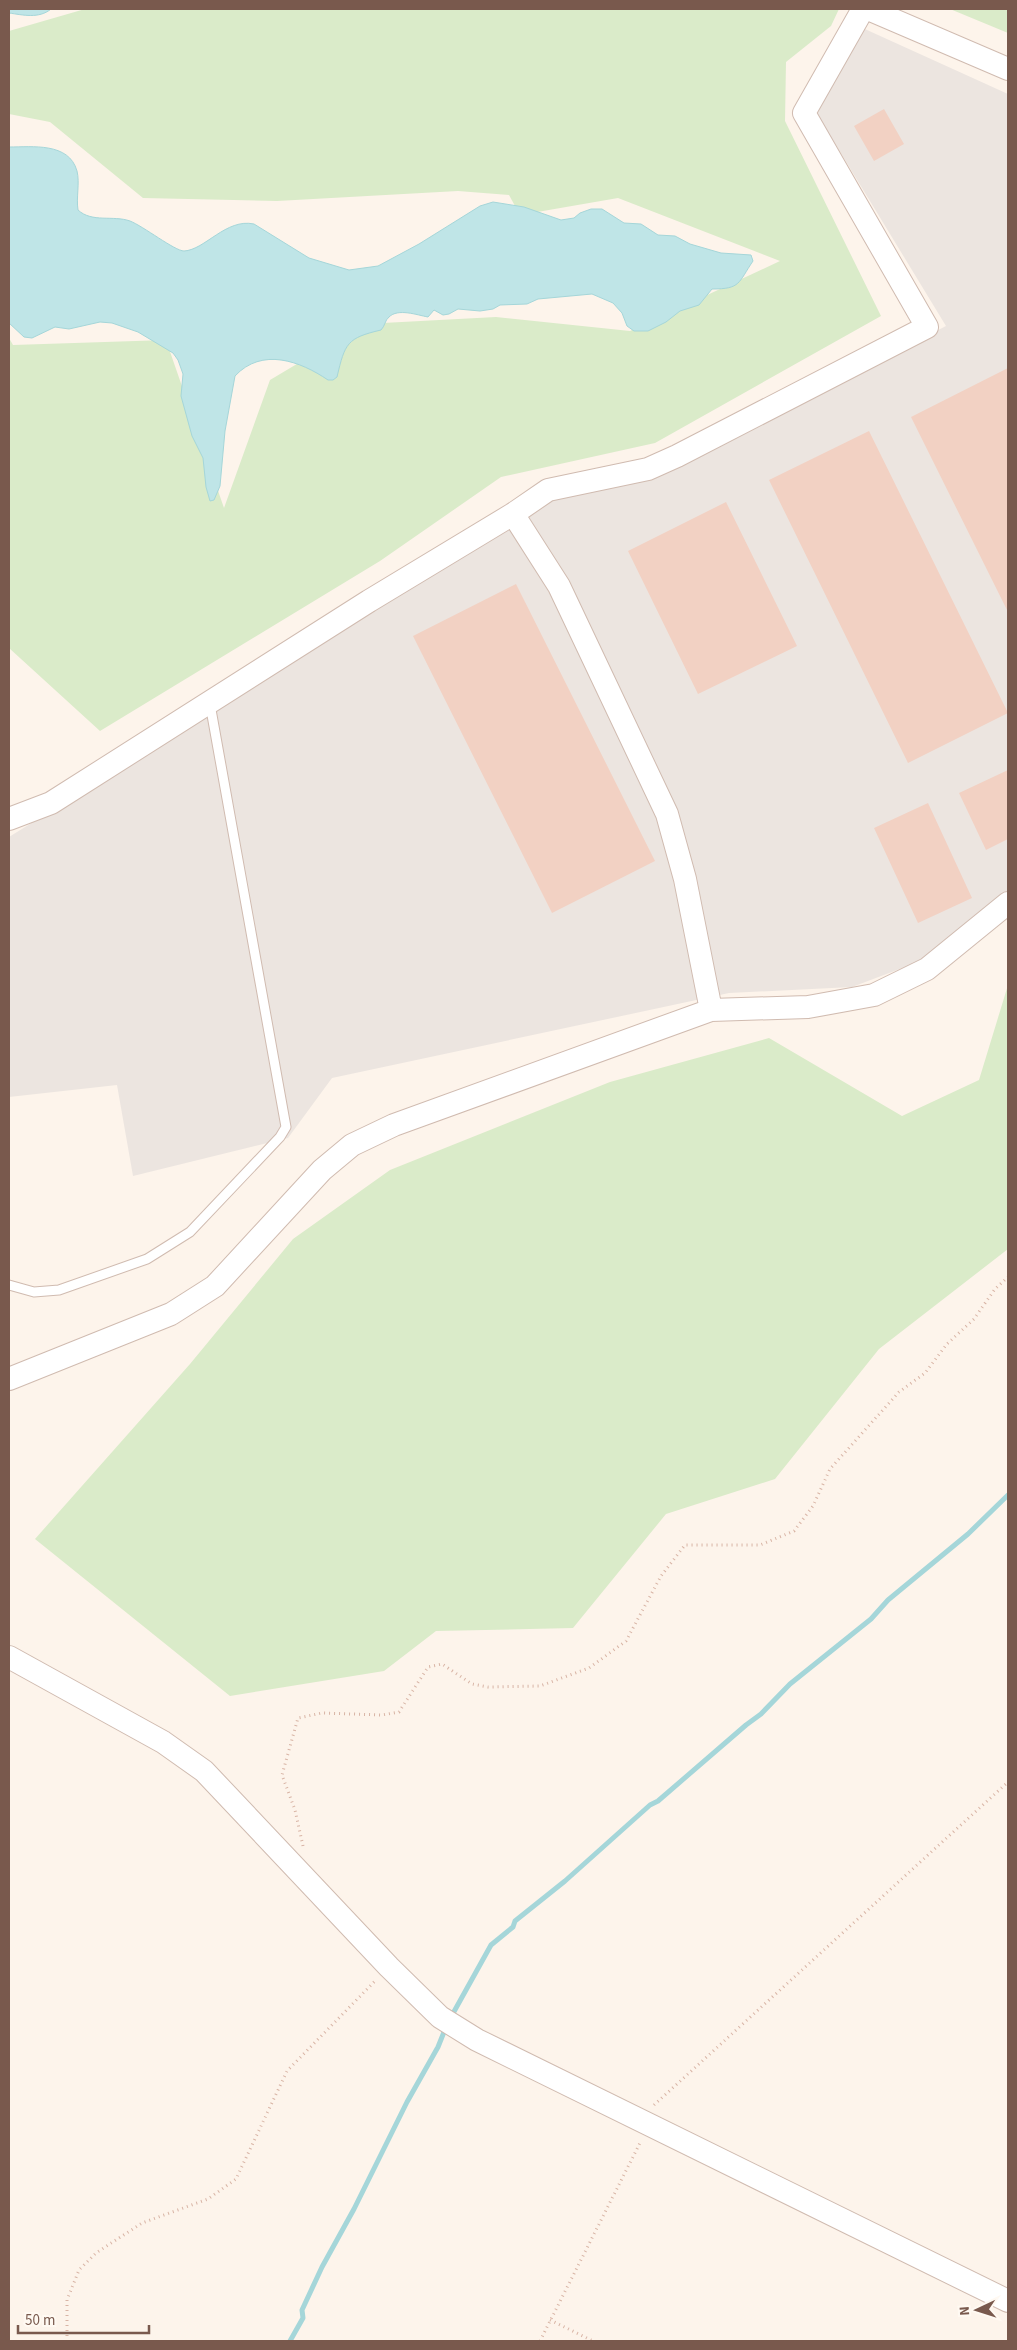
<svg xmlns="http://www.w3.org/2000/svg" width="1017" height="2350" font-family="'Source Sans 3',sans-serif">
<style>
.industrial{fill:#ece5e0}
.green{fill:#daebc9}
.water{fill:#bfe5e7;stroke:#a5d6d9}
.lines{fill:none;stroke-linecap:round;stroke-linejoin:round}
.stream{stroke:#a5d6d9;stroke-width:5}
.building{fill:#f2d1c3}
.service-casing{stroke:#d0bbb0;stroke-width:11}
.tertiary-casing{stroke:#d0bbb0;stroke-width:24}
.path{stroke:#d8b4a5;stroke-width:3;stroke-dasharray:1 4;stroke-linecap:butt}
.service{stroke:#fff;stroke-width:9}
.tertiary{stroke:#fff;stroke-width:22}
</style>
<rect width="100%" height="100%" fill="#fdf4eb"/>
<path class="industrial" d="M856,25L1008,94V893L967,933L913,964L852,987L729,993L332,1078L288,1138L133,1176L117,1085L9,1097V837L558,497L648,479L946,326L817,114Z"/>
<path class="green" d="M85,9H839L831,26L786,62L785,121L881,316L655,443L501,477L380,561L100,731L9,648V338L13,345L166,340L224,508L270,380L364,324L496,317L630,331L780,261L618,198L520,215L509,195L458,191L277,201L143,198L50,122L9,114V31Z
M950,9H1008V33Z
M1008,985V1249L879,1349L775,1479L666,1514L573,1628L436,1631L384,1671L230,1696L35,1539L190,1364L293,1239L390,1170L610,1082L769,1038L902,1116L979,1080Z"/>
<path class="water" d="M9,9H51C39,19 23,15 9,13Z
M9,147C32,147 69,142 77,171C80,183 76,197 78,210C92,223 113,215 130,221C143,226 175,251 184,251C205,250 226,218 254,224L309,258L349,270L378,266L419,244L480,206L493,202L524,207L561,220L574,218L580,213L591,209H602L624,223L641,224L658,235L675,236L690,244L721,253L751,255L753,261C738,283 741,289 712,289L699,305L680,311L666,322L648,331H634L627,326L622,313L613,303L592,294L538,299L527,304L500,305L493,309L480,311L458,309L449,314L443,315L434,310L428,317C417,315 398,308 389,317C385,320 385,326 381,330C347,338 345,343 337,377L333,380H328C300,361 262,347 235,376L225,431L220,486L214,500L210,501L206,487L203,458L192,436L181,396L183,374L178,360L173,353L138,332L112,323L100,322L69,329L55,327L32,338L24,337L9,323Z"/>
<g class="lines">
<path class="stream" d="M451,2017L491,1945L513,1927L515,1921L565,1881L650,1805L658,1801L746,1725L761,1714L790,1684L871,1619L888,1600L968,1534L1008,1495
M290,2341L303,2318L302,2310L322,2267L354,2209L407,2102L438,2047L446,2027"/>
</g>
<path class="building" d="M884,109L904,144L874,161L854,126Z
M1008,368V612L911,417Z
M869,431L1008,713L908,763L769,480Z
M726,502L797,646L698,694L628,551Z
M516,584L655,861L552,913L413,636Z
M1008,770V839L986,850L959,793Z
M928,803L972,898L918,923L874,828Z"/>
<g class="lines">
<defs>
<path id="service" d="M9,1285L34,1292L59,1290L147,1259L190,1232L280,1137L286,1127L210,704"/>
<path id="tertiary" d="M868,9L1008,69
M513,514L559,586L667,814L685,879L711,1010
M9,819L51,803L369,601L513,514L548,490L648,469L677,456L927,327L804,113L863,9
M9,1379L171,1314L215,1286L322,1170L352,1145L394,1125L711,1010L808,1007L874,995L927,969L1008,903
M9,1657L163,1742L204,1771L389,1967L440,2017L477,2040L1008,2301"/>
</defs>
<use href="#service" class="service-casing"/>
<use href="#tertiary" class="tertiary-casing"/>
<path class="path" d="M303,1846L295,1810L282,1775L298,1718L322,1713L382,1715L399,1712L428,1667L442,1664L472,1684L488,1687L540,1686L589,1668L626,1641L661,1576L685,1545H760L794,1531L813,1506L830,1469L899,1392L925,1373L947,1344L974,1319L995,1289L1008,1277
M654,2105L1008,1782
M550,2320L593,2341
M67,2341V2300L79,2270L96,2253L142,2223L208,2199L236,2179L287,2071L376,1980
M540,2341L641,2141"/>
<use href="#service" class="service"/>
<use href="#tertiary" class="tertiary"/>
</g>
<rect width="1017" height="2350" fill="none" stroke="#79594d" stroke-width="20"/>
<g transform="translate(977 2310) rotate(266)" stroke="#fff9f2" stroke-width="4" paint-order="stroke">
<path d="M0-4L9 19L0 12L-9 19Z" fill="#79594d"/>
<text y="-8" font-size="14" font-weight="bold" text-anchor="middle" fill="#79594d">N</text>
</g>
<path d="M18 2325v8h131v-8" fill="none" stroke="#79594d" stroke-width="2.5"/>
<text x="25" y="2325" font-size="15" fill="#79594d" stroke="#fff9f2" stroke-width="4" paint-order="stroke">50 m</text>
</svg>
